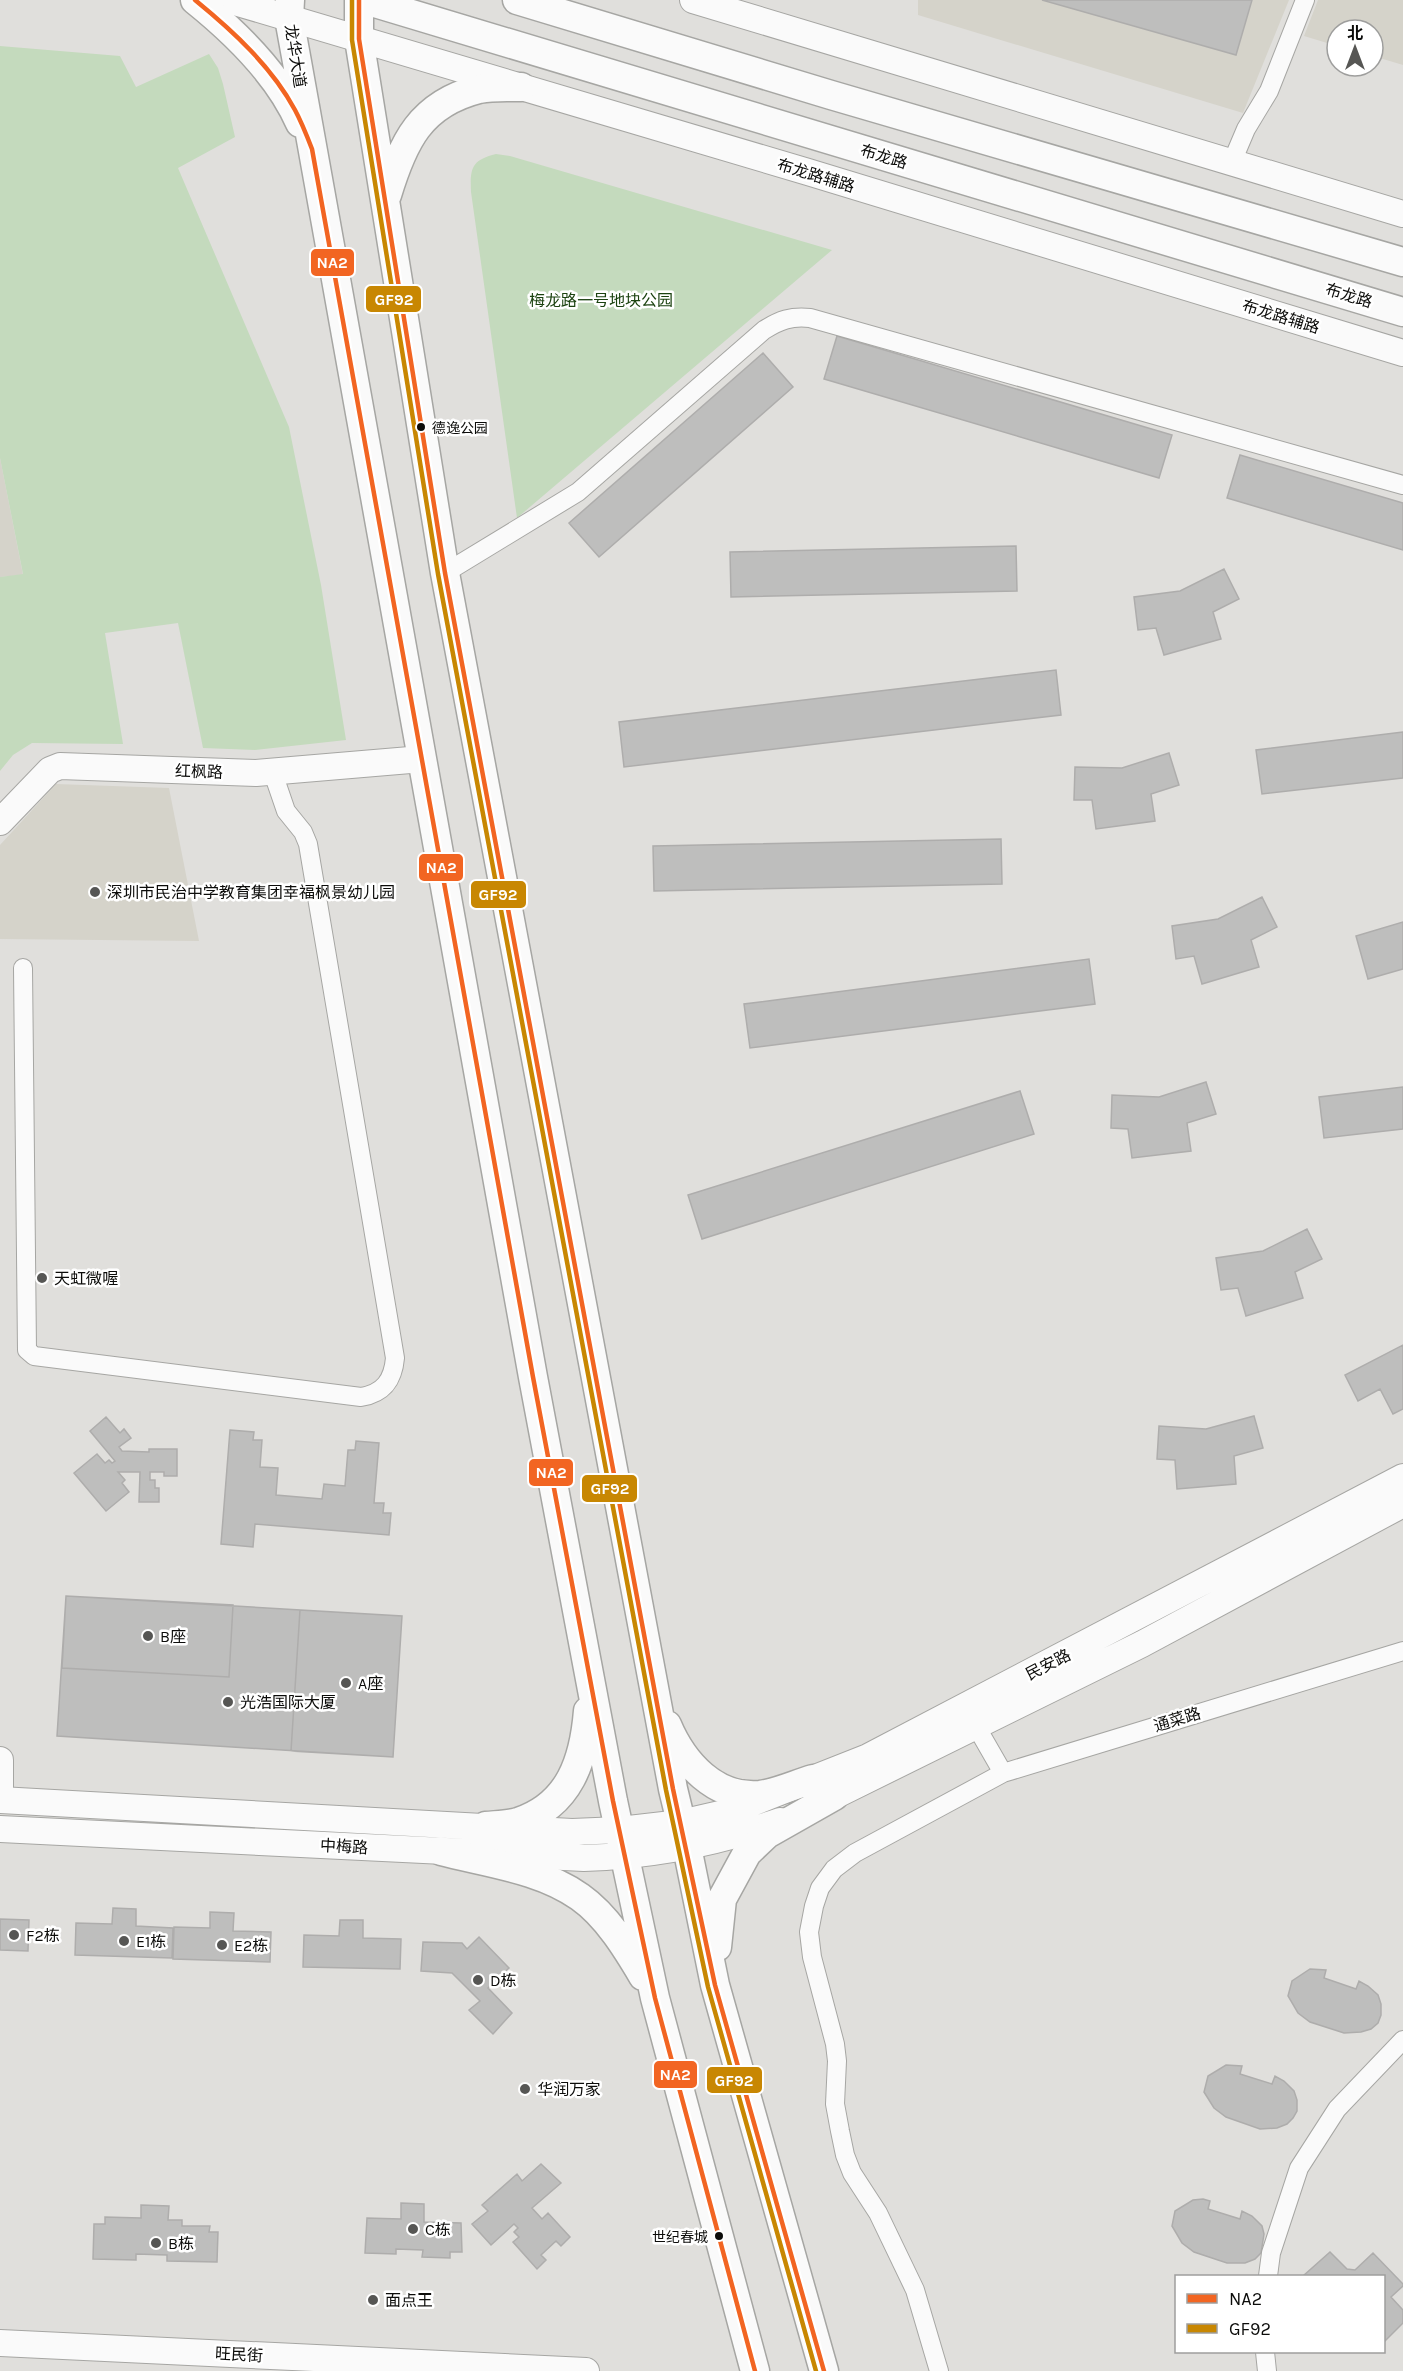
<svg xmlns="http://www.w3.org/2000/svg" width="1403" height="2371" font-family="Karla,'Noto Sans SC',sans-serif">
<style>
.built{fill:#d5d3ca}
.green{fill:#c4dabd}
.building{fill:#bebebd;stroke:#aeadac;stroke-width:1.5}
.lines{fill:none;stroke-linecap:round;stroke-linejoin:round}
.street-casing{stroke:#a6a6a3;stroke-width:20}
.secondary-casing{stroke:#a6a6a3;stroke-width:28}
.primary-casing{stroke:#a6a6a3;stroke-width:31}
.street{stroke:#fafafa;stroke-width:18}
.secondary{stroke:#fafafa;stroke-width:26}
.primary{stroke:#fafafa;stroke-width:28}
.bus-1-casing{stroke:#fff;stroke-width:9}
.bus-2-casing{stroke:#fff;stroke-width:9}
.bus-1{stroke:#f26522;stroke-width:4.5}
.bus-2{stroke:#c88702;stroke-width:4.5}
.bus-dot{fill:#0c0c0a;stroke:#fff;stroke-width:2}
.poi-dot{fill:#565654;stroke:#fff;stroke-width:2}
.labels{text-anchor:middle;stroke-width:5;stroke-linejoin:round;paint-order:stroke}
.bus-label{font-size:14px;fill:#0c0c0a;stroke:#fff;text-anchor:start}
.street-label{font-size:16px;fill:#0c0c0a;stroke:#fff}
.park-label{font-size:16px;fill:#1b4210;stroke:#fff}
.poi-label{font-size:16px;fill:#0c0c0a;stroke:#fff;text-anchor:start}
.line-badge{stroke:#fff;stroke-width:2}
.badge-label{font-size:16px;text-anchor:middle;font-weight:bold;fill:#fff}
</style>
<rect width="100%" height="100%" fill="#e0dfdc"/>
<path class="built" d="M918,0H1289L1243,113L918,15Z
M1318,0H1403V65L1373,56V30H1337V46L1304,36Z
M0,458L23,575L0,577Z
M56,784L169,788L199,941L0,939V845Z"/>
<path class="green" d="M0,46L120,56L136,87L209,54L218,68L223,84L235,137L178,168L289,427L321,585L346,740L255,750L203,748L178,623L105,633L123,744L32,743L13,755L0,771V577L23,574L0,458Z
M496,154L510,156L832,250L517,518L471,192C470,169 471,160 496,154Z"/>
<path class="building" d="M1042,0H1252L1236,55Z
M837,336L1172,435L1159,478L824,379Z
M763,353L793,387L599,557L569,523Z
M1240,455L1403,503V550L1227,498Z
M1016,546L1017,591L731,597L730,552Z
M1224,569L1239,599L1213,612L1221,639L1164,655L1156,628L1138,630L1134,597L1180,591Z
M1056,670L1061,715L624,767L619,722Z
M1403,732V778L1262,794L1256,750Z
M1169,753L1179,785L1151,794L1155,821L1096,829L1092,800H1074L1075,767L1122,768Z
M1001,839L1002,884L654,891L653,846Z
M1262,897L1277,927L1251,940L1259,967L1202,984L1194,956L1176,959L1172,926L1218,919Z
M1403,922V969L1368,979L1356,936Z
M1089,959L1095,1004L750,1048L744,1004Z
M1206,1082L1216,1114L1187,1123L1191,1151L1132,1158L1128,1129L1111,1128L1112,1095L1159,1097Z
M1403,1087V1129L1324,1138L1319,1097Z
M1020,1091L1034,1134L702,1239L688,1195Z
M1307,1229L1322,1259L1295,1272L1303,1298L1246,1316L1238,1288L1221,1290L1216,1258L1263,1251Z
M1403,1345V1409L1393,1414L1380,1389L1358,1401L1345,1375Z
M1254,1416L1263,1448L1234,1456L1236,1484L1177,1489L1175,1460L1157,1459L1159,1426L1206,1429Z
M106,1417L120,1433L124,1429L131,1438L119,1447L122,1451L149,1452V1449H177V1476H164V1472H150V1480H155V1488H159V1502H139L140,1472H118L125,1480L122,1483L129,1492L106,1511L74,1473L97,1454L105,1463L109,1460L112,1463L115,1461L90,1431Z
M230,1430L254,1432L253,1440H262L260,1467L278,1468L276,1495L322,1499L324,1484L345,1486L348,1450H355L356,1441L379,1443L374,1503H384L383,1513H391L389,1535L255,1524L253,1547L221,1544Z
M66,1596L233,1605L229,1677L62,1668Z
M66,1596L402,1616L393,1757L57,1736Z
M300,1610L402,1616L393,1757L291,1751Z
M113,1908L136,1909V1926L173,1928L172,1958L75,1955L76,1923L112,1924Z
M210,1912L234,1913L233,1931L271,1932L270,1962L173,1959L174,1927L210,1928Z
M0,1919L29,1920L28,1951L0,1950Z
M340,1920H363V1938L401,1939L400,1969L303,1967L304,1935L339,1936Z
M479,1937L509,1968L488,1988L512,2013L493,2034L469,2010L480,2001L452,1973L421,1971L423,1942L462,1943L467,1949Z
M1310,1969L1326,1970L1324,1978L1356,1989L1359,1981L1368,1986L1378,1995L1381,2004V2015L1378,2023L1371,2029L1361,2032L1344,2033L1310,2022L1298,2013L1288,1996L1292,1981Z
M1226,2065L1242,2066L1240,2074L1272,2084L1275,2076L1284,2081L1294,2091L1297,2100V2111L1293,2118L1287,2124L1277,2128L1260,2129L1226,2117L1214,2108L1204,2092L1208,2076Z
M541,2164L561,2183L532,2208L542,2219L548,2213L570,2237L561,2246L556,2241L541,2255L546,2260L537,2269L513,2242L519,2237L514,2232L518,2228L514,2224L491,2245L472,2224L488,2211L482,2205L517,2174L522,2181Z
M1203,2199L1210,2201L1208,2209L1240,2219L1242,2211L1252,2216L1262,2226L1264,2234L1261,2253L1255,2259L1245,2263H1227L1194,2252L1182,2243L1172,2226L1175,2211L1193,2200Z
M401,2203L424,2204V2222L461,2223L462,2252H450V2258L422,2257L423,2250L396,2249V2254L365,2253L367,2218L401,2219Z
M141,2205L169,2206L168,2220H182V2226H210L209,2232H218L217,2262L167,2261V2255L136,2254V2260L93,2259L94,2224H105V2217L141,2218Z
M1330,2252L1347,2269L1355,2270L1373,2253L1403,2284V2286L1391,2297L1403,2310V2323L1384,2342V2276H1303Z"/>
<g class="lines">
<defs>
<path id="street" d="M1232,162L1246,129L1269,91L1305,0
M445,573L578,492L764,330C780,320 791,316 810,318L1403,485
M23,968L27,1350L34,1356L361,1397C384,1393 393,1380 395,1358L308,844L303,832L286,811L273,773
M976,1726L1003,1773L1403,1651
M1268,2276L1271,2253L1299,2168L1337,2109L1403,2040
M1265,2352L1267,2371
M939,2371L915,2290L878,2213L852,2173L845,2155L840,2131L835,2104L837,2061L835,2044L812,1957L809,1932L814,1906L820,1888L834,1869L855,1853L1003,1773"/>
<path id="secondary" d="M228,0L808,172L1403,353
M693,0L1403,214
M0,822L50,770L60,766L256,773L422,759
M0,1760V1800
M0,1800L572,1832L620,1830L681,1823L729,1812L868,1757L1403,1477
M816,1805L1142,1644L1403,1504
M0,1829L584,1858C652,1856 716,1843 780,1821
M0,2343L586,2371"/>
<path id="primary" d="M195,0C236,33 279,75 300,123
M290,0L289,18L297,62L533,1377L613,1801L655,1998L755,2371
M359,0V39L445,573L673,1789L687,1847L715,1985L824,2371
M365,0L1403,312
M517,0L831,95L1403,262
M387,195C403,142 420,104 479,89C492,86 507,87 521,87
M667,1725C683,1763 715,1799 760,1795C777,1793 796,1784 813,1779
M486,1826C496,1825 508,1825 518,1822C570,1805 584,1760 588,1711
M441,1851C487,1863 541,1869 580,1897C607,1916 627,1949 643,1976
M717,1947L722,1899L747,1853L767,1834L834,1796"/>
</defs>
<use href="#street" class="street-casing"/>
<use href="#secondary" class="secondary-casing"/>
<use href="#primary" class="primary-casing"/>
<use href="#street" class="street"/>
<use href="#secondary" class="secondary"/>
<use href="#primary" class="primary"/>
<defs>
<path id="bus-1" d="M195,0C233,31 272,67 295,110C302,123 307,136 312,149L533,1377L613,1801L655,1998L755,2371
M359,0V39L445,573L673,1789L715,1985L824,2371"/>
<path id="bus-2" d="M352,0V40L438,574L666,1790L708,1987L816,2371"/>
</defs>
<use href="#bus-1" class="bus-1-casing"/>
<use href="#bus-2" class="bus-2-casing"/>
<use href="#bus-1" class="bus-1"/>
<use href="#bus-2" class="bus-2"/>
</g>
<g class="bus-dot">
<circle cx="421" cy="427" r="5"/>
<circle cx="719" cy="2236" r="5"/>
</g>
<g class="poi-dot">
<circle cx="95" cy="892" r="6"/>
<circle cx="42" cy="1278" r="6"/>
<circle cx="148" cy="1636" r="6"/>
<circle cx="346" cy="1683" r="6"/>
<circle cx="228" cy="1702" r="6"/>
<circle cx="14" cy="1935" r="6"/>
<circle cx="124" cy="1941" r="6"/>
<circle cx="222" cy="1945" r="6"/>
<circle cx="478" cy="1980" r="6"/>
<circle cx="525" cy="2089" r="6"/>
<circle cx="413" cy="2229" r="6"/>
<circle cx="156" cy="2243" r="6"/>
<circle cx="373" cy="2300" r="6"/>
</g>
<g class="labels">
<g class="bus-label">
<text x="432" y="433">德逸公园</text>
<text x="708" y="2242" text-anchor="end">世纪春城</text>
</g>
<g class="street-label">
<text transform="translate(296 56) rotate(81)" y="6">龙华大道</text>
<text transform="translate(884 156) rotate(17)" y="6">布龙路</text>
<text transform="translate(816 175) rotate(17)" y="6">布龙路辅路</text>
<text transform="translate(1349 295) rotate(17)" y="6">布龙路</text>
<text transform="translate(1281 316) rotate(17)" y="6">布龙路辅路</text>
<text transform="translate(199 771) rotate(2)" y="6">红枫路</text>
<text transform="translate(1048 1664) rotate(-27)" y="6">民安路</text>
<text transform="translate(1177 1719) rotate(-17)" y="6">通菜路</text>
<text transform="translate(344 1846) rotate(3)" y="6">中梅路</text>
<text transform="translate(239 2354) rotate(3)" y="6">旺民街</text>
</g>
<g class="park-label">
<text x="601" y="306">梅龙路一号地块公园</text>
</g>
<g class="poi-label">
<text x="107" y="898">深圳市民治中学教育集团幸福枫景幼儿园</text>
<text x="54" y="1284">天虹微喔</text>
<text x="160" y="1642">B座</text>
<text x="358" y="1689">A座</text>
<text x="240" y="1708">光浩国际大厦</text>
<text x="26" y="1941">F2栋</text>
<text x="136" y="1947">E1栋</text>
<text x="234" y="1951">E2栋</text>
<text x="490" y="1986">D栋</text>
<text x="537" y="2095">华润万家</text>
<text x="425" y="2235">C栋</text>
<text x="168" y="2249">B栋</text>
<text x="385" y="2306">面点王</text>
</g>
</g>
<g class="line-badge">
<rect x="310" y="248" width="45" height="29" rx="6" fill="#f26522"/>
<rect x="365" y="285" width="57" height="28" rx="6" fill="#c88702"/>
<rect x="418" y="853" width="46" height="29" rx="6" fill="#f26522"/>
<rect x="470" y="880" width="57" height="29" rx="6" fill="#c88702"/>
<rect x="528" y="1458" width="46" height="29" rx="6" fill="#f26522"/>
<rect x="581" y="1474" width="57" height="29" rx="6" fill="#c88702"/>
<rect x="653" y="2060" width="45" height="29" rx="6" fill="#f26522"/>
<rect x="706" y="2066" width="57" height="28" rx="6" fill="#c88702"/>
</g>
<g class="badge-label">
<text x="332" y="268">NA2</text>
<text x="394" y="305">GF92</text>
<text x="441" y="873">NA2</text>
<text x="498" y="900">GF92</text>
<text x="551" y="1478">NA2</text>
<text x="610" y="1494">GF92</text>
<text x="675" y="2080">NA2</text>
<text x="734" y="2086">GF92</text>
</g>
<rect x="1175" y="2275" width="210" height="78" fill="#ffffff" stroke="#9e9e9d" stroke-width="1.5"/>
<rect x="1187" y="2294" width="30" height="9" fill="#f26522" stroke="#9e9e9d" stroke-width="1.5"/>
<text x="1229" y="2305" font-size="18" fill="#0c0c0a">NA2</text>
<rect x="1187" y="2324" width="30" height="9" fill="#c88702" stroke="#9e9e9d" stroke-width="1.5"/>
<text x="1229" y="2335" font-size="18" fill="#0c0c0a">GF92</text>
<g transform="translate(1355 48)"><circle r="28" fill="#ffffff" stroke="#9e9e9d" stroke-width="1.5"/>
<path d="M0-4.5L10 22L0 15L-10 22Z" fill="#565654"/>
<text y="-9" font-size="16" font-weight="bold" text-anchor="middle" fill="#0c0c0a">北</text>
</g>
</svg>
